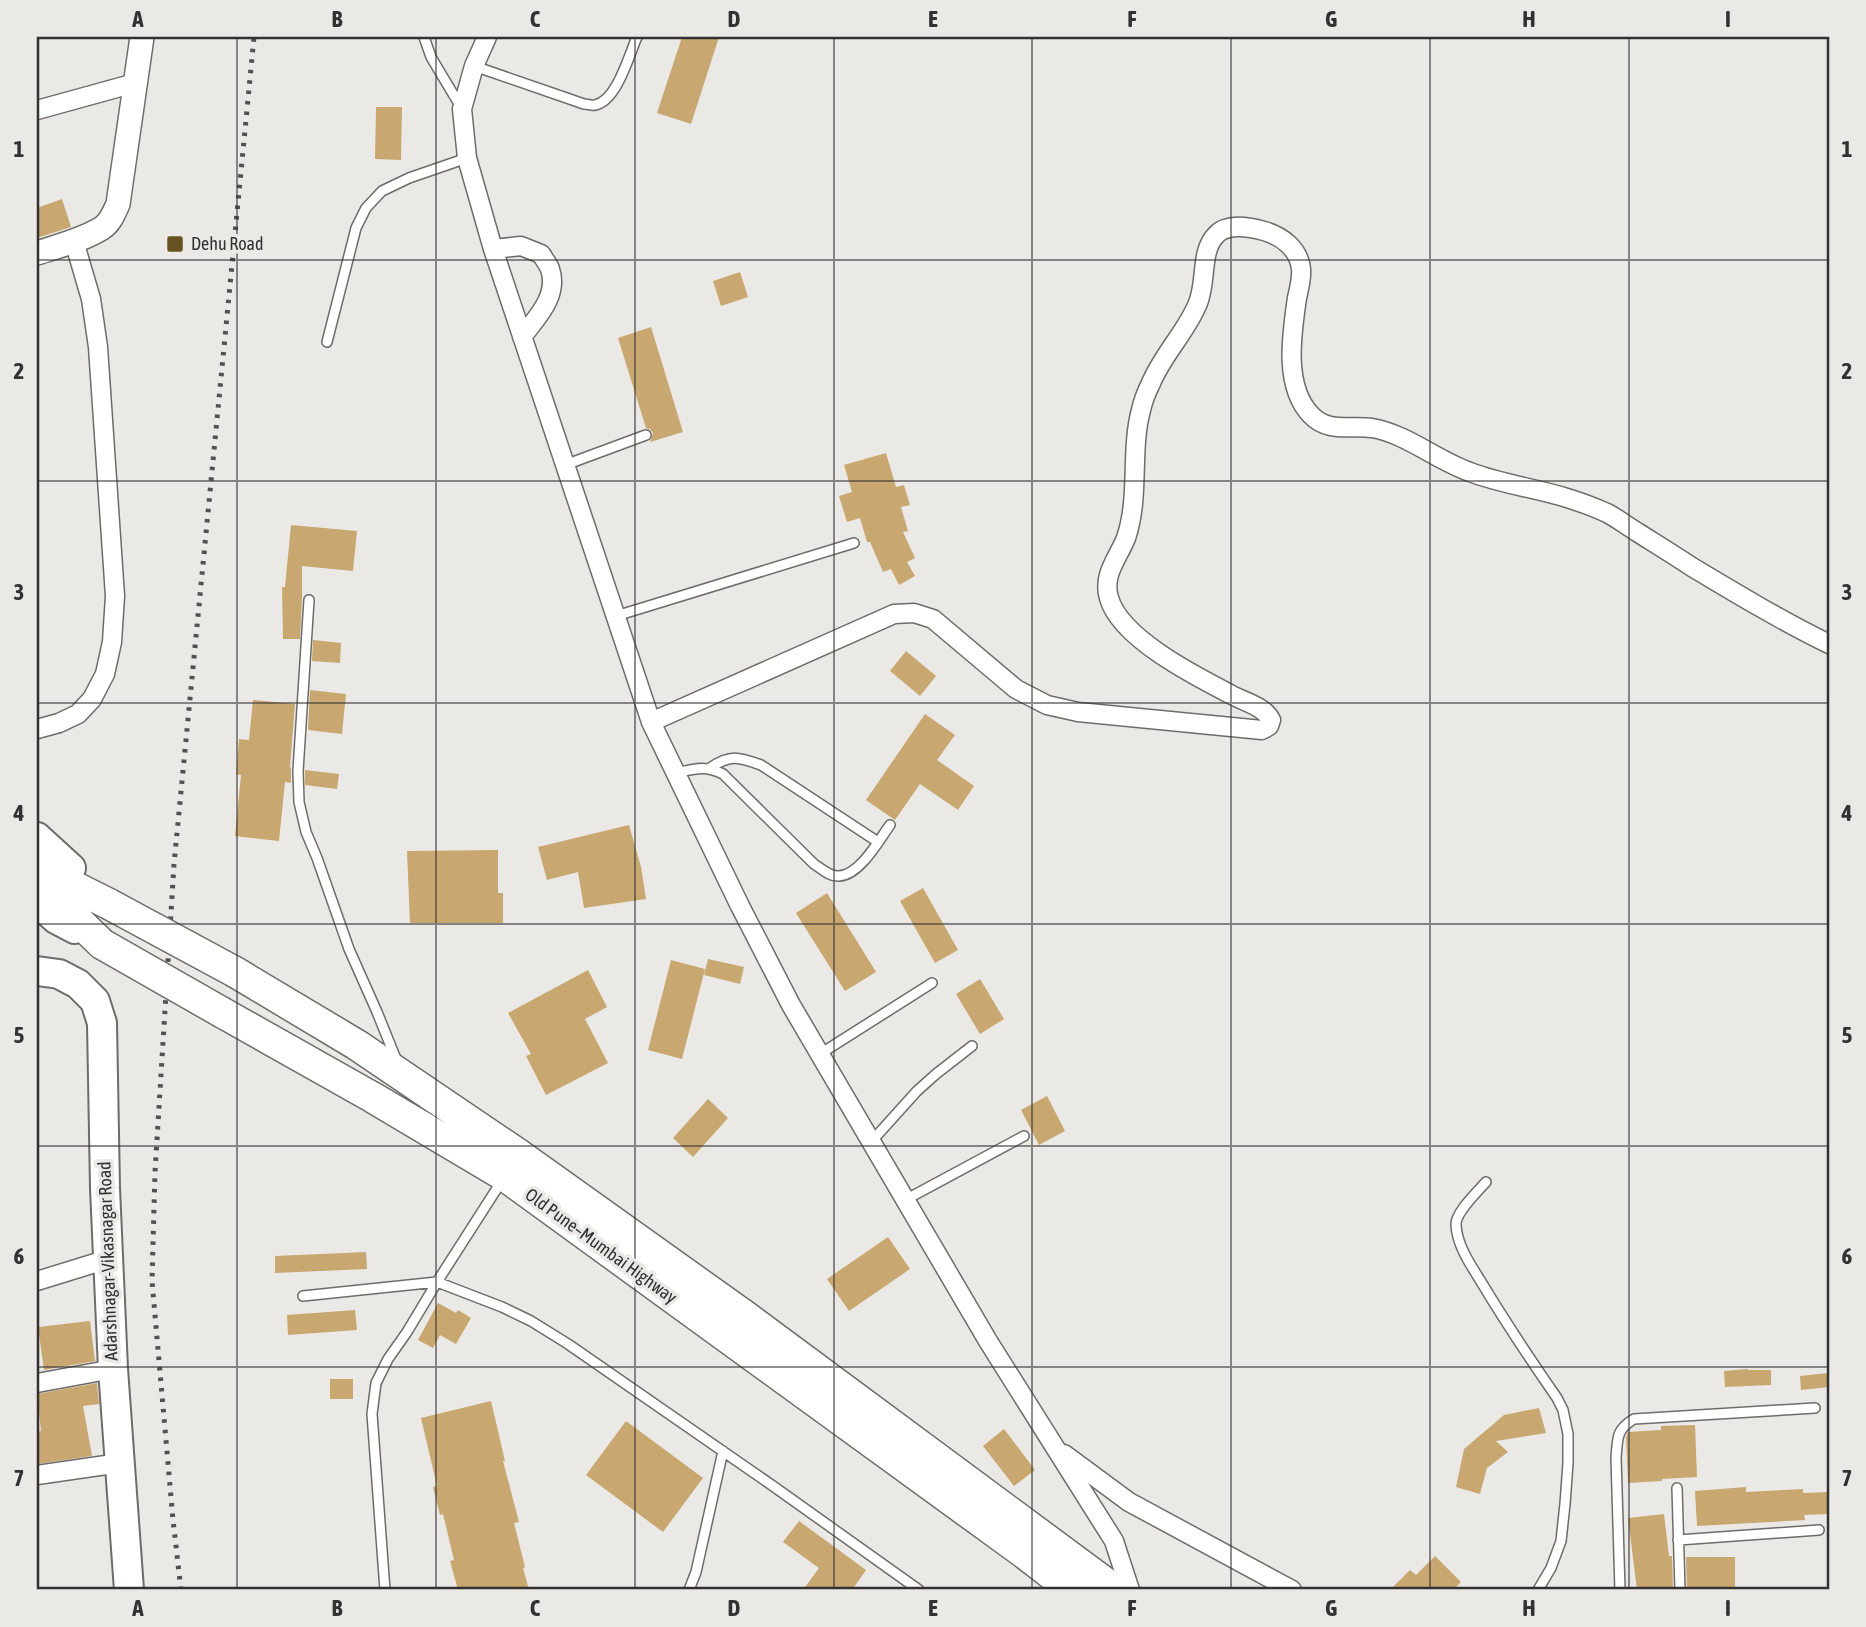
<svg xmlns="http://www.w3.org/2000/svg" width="1866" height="1627" font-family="'Asap Condensed',sans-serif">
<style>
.building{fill:#c8a770}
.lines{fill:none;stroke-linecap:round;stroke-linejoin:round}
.service-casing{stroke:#6e6c69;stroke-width:12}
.minor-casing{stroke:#6e6c69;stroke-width:21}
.tertiary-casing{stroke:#6e6c69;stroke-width:26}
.primary-casing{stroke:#6e6c69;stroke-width:32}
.trunk-casing{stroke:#6e6c69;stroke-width:33}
.service{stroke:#fff;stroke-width:9}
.minor{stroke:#fff;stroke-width:18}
.tertiary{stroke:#fff;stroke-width:23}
.primary{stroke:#fff;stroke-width:28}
.trunk{stroke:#fff;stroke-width:30}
.rail{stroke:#525150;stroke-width:5;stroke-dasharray:3.5 7;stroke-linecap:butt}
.trunk-bridge-casing{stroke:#6e6c69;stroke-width:33;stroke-linecap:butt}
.trunk-bridge{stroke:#fff;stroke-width:30}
.grid{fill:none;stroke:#333231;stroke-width:2;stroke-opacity:0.55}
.poi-dot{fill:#695222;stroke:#ebe9e5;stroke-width:2.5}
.labels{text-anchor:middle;stroke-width:7;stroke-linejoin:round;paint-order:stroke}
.poi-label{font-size:18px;fill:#333231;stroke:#ebe9e5;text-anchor:start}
.street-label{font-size:18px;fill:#333231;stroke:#ebe9e5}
.neatline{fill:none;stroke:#333231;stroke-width:2.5}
.grid-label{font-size:23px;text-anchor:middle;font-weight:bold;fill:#333231}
</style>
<rect width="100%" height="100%" fill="#ebe9e5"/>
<path class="building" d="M682,37H719L691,124L657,113Z
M376,107H402L401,160L375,159Z
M62,199L71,227L37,238V208Z
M740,272L748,297L721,306L713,281Z
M651,327L683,432L650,442L653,433L650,429L646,428L618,338Z
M886,453L896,487L904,485L910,505L901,507L908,531L903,532L915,558L907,562L915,576L899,585L891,569L883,572L870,542H867L860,518L847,522L839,496L852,492L844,465Z
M291,525L357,531L353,571L302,566V598L300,639H283L282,587H285Z
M313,640L341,643L340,663L312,661Z
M906,651L936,676L920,696L890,671Z
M310,690L346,694L342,734L308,730Z
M253,700L295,704L290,767L291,768V783L285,782L279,841L235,836L241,775L236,774L239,739L249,740Z
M925,714L955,735L937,760L974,786L958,810L920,784L895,820L866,800Z
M305,770L339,774L337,789L305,785Z
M629,825L641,867L646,899L584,908L578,872L547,880L538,847Z
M498,850V893H503V923H410L407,851Z
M923,888L958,950L935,963L900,901Z
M827,893L876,972L845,991L796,913Z
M708,959L744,967L740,984L704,975Z
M671,960L705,969L682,1059L648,1050Z
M588,970L607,1007L585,1019L608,1063L546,1095L526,1056L531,1054L508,1013Z
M980,979L1004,1019L980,1034L956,994Z
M1047,1096L1065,1131L1039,1145L1021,1110Z
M708,1099L728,1118L693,1157L673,1138Z
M888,1237L910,1269L849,1311L827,1279Z
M366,1252L367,1269L275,1273V1256Z
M438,1303L456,1313L458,1310L471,1318L456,1344L440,1335L433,1348L418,1340Z
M355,1310L357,1330L288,1335L287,1315Z
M90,1321L95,1361L44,1370L38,1327Z
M1748,1369V1370H1771V1385L1725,1387L1724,1371Z
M1828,1373L1829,1387L1801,1390L1800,1376Z
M330,1379H353V1399H330Z
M97,1383L99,1404L83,1406L92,1456L37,1464V1432L41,1431L37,1394Z
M491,1401L505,1461H503L519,1522L514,1523L525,1567L523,1568L529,1590H458L450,1561L454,1560L443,1514L440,1515L433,1487L437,1486L421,1418Z
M1539,1408L1546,1433L1496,1441L1508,1452L1487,1468L1480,1494L1456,1487L1464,1449L1504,1415Z
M626,1421L703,1478L663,1532L586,1475Z
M1695,1425L1697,1477L1662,1479V1481L1628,1483L1626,1437L1628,1432L1661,1430V1426Z
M1004,1429L1035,1470L1014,1486L983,1446Z
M1746,1487V1492L1803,1489V1493L1829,1492V1514L1804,1515L1805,1520L1697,1526L1695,1491Z
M1664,1514L1669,1556H1672L1673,1590H1637L1628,1518Z
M799,1521L866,1570L852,1590H803L819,1568L783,1542Z
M1435,1556L1461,1582L1453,1590H1390L1410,1570L1416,1575Z
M1686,1557H1735V1590H1687Z"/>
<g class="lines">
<defs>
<path id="service" d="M424,37L431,57L462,109
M474,66L584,104C588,104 592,106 595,105C617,101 629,55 637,37
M327,342L356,228L366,208L382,191L409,178L467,158
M565,465L646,435
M309,600L298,771L299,802L306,832L317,858L349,949L377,1012L396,1059
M616,616L854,543
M710,768C730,754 739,757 761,765L878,842
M676,773C695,769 704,765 723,774L814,864C822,869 830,877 839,876C860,875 879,840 890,825
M820,1054L932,983
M871,1142L917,1091L936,1074L972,1046
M1486,1182C1478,1191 1455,1213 1456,1225C1457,1245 1470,1264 1480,1280C1504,1320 1530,1359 1557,1398L1563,1410L1568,1434V1463L1565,1504L1561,1541L1551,1568L1538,1590
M905,1200L1024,1136
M303,1296L437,1282L502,1307L531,1321L568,1344L773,1486L919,1590
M1677,1488L1680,1590
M1678,1540L1819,1530
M385,1590L372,1414L376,1383L388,1359L407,1332L437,1282L503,1179
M689,1590L696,1572L723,1451
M1620,1590L1616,1457C1618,1437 1616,1430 1634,1419L1815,1408"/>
<path id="minor" d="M487,37L474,66L462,109L467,158L493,249L651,722L740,906L791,1005L988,1341L1114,1541L1130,1590
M37,110L135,83
M493,249L521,246L541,254C544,259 548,264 550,269C559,296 537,317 522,337
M651,722L894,614L914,613L933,619L1016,689L1047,705L1078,712L1262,730L1269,726L1271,720C1264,706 1244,702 1230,694C1195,676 1120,638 1109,598C1102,575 1118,558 1126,538C1140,497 1130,451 1141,410C1143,401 1147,391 1151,383C1163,354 1187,331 1198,303C1207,281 1200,251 1216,235C1227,223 1250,227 1264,231C1282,236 1299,249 1301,269C1302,278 1299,289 1297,298C1292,333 1283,386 1311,415C1328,433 1350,425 1372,428C1407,434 1436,460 1470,472C1501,484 1535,488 1567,498C1580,502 1594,507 1607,513C1617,518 1627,526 1637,532C1656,544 1674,555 1692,567C1737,594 1782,621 1829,644
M37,729L59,723L78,714L92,699L105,674L112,642L115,596L98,347L91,299L74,241
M37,1281L108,1259
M37,1383L113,1369
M1064,1454L1129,1502L1292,1590
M37,1475L120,1463"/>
<path id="tertiary" d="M37,253C58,246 83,240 102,228C110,223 114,213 118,204L142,37"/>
<path id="primary" d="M37,837L71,868
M37,902L56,919L75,929
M37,971L59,974L78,984L95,1001L102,1023L105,1188L113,1369L129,1590"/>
<path id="trunk" d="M37,856L65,882L109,904
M37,881L102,944
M235,972L357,1045L518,1154L745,1316L1115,1590
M223,1013L372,1097L505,1176L1024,1553L1072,1590"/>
</defs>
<use href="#service" class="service-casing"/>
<use href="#minor" class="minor-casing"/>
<use href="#tertiary" class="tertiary-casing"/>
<use href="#primary" class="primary-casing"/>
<use href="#trunk" class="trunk-casing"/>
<use href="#service" class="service"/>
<use href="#minor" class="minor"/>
<use href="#tertiary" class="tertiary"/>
<use href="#primary" class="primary"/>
<use href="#trunk" class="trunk"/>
<path class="rail" d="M181,1590L173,1520L152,1281L155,1172L174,864L254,37"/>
<defs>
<path id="trunk-bridge" d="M109,904L235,972
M102,944L223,1013"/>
</defs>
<use href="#trunk-bridge" class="trunk-bridge-casing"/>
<use href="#trunk-bridge" class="trunk-bridge"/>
</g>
<path class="grid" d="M237,37V1590M436,37V1590M635,37V1590M834,37V1590M1032,37V1590M1231,37V1590M1430,37V1590M1629,37V1590M37,260H1829M37,481H1829M37,703H1829M37,924H1829M37,1146H1829M37,1367H1829"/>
<rect class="poi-dot" x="166" y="235" width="18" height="18" rx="3.5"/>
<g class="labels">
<g class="poi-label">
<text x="191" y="250">Dehu Road</text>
</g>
<g class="street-label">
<text transform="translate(601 1246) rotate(36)" y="6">Old Pune–Mumbai Highway</text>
<text transform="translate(108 1261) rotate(-92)" y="6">Adarshnagar-Vikasnagar Road</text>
</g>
</g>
<rect width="1866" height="1627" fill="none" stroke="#ebe9e5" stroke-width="77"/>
<rect x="38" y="38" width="1790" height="1550" class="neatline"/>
<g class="grid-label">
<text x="138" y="27">A</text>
<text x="337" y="27">B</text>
<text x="535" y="27">C</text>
<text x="734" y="27">D</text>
<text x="933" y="27">E</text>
<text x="1132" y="27">F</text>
<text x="1331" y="27">G</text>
<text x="1529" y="27">H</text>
<text x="1728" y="27">I</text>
<text x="19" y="157">1</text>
<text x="1847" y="157">1</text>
<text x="19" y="379">2</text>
<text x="1847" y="379">2</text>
<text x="19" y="600">3</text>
<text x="1847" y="600">3</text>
<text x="19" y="821">4</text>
<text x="1847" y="821">4</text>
<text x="19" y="1043">5</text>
<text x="1847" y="1043">5</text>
<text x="19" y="1264">6</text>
<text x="1847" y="1264">6</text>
<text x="19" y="1486">7</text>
<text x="1847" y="1486">7</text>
<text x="138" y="1616">A</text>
<text x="337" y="1616">B</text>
<text x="535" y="1616">C</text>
<text x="734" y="1616">D</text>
<text x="933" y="1616">E</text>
<text x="1132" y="1616">F</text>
<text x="1331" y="1616">G</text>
<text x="1529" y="1616">H</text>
<text x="1728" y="1616">I</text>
</g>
</svg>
